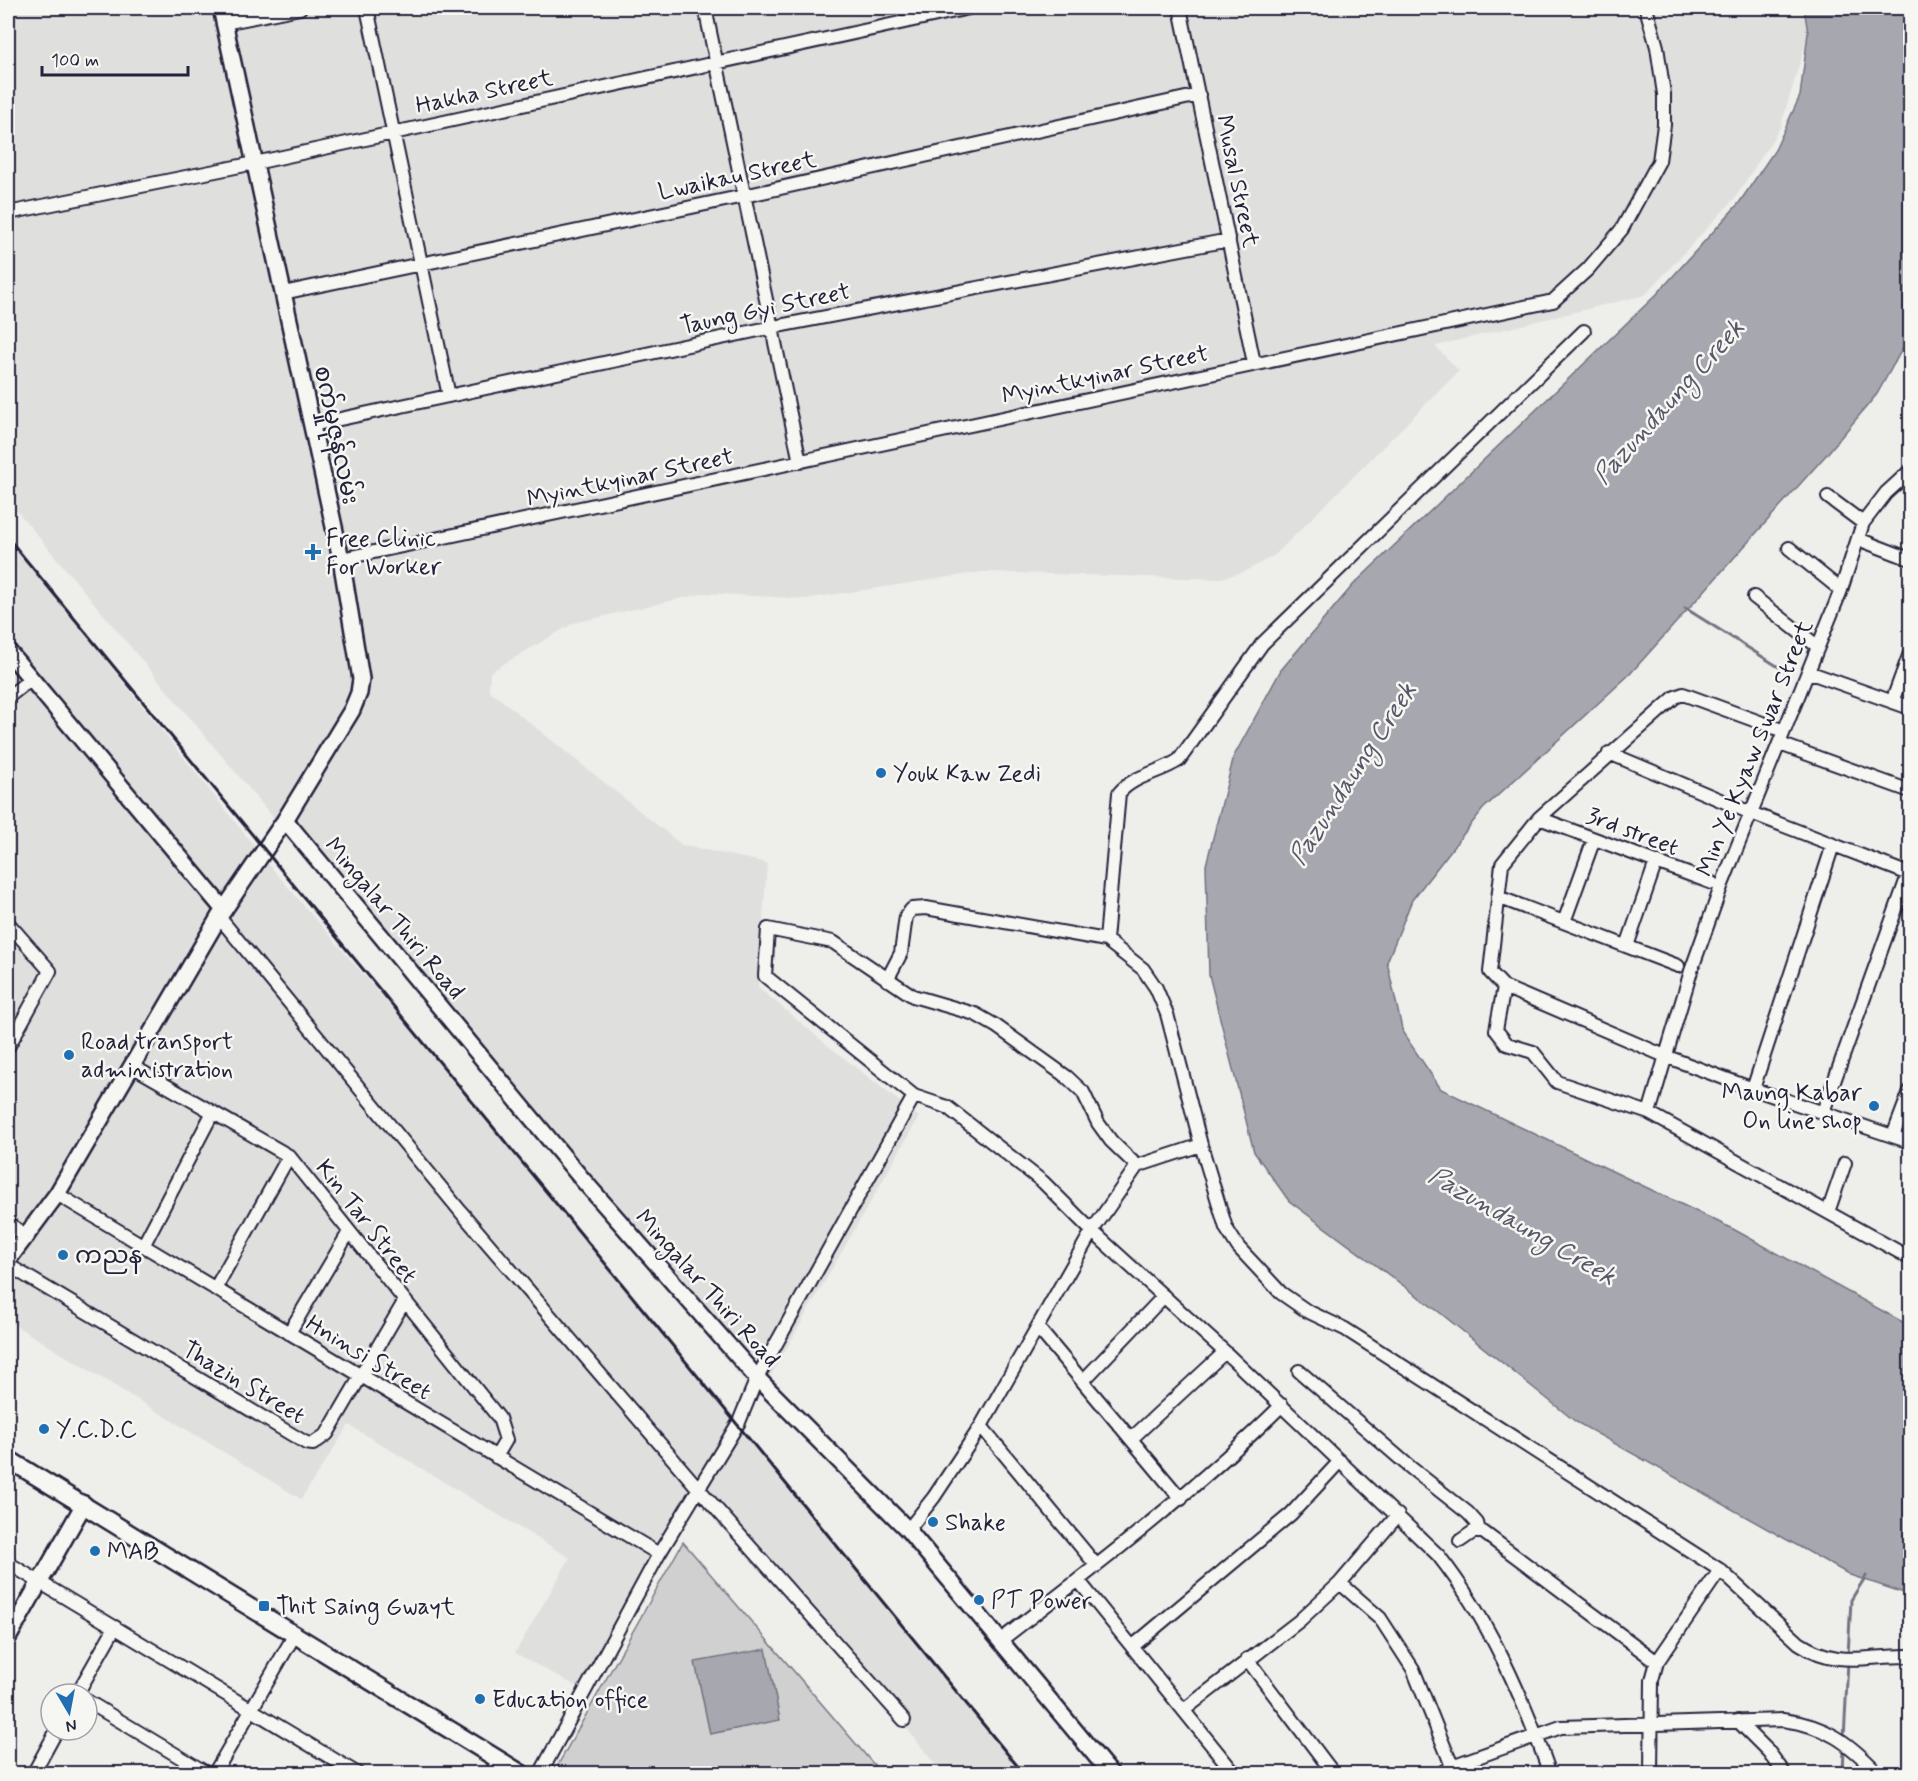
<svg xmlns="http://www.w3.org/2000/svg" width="1918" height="1781" font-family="Mynerve,'Noto Sans Myanmar',sans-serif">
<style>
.built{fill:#dfdfde}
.green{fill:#d0d0d1;stroke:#797986;stroke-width:1.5}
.water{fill:#a7a7af;stroke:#727281;stroke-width:1.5}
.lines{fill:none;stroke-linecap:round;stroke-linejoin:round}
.stream{stroke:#727281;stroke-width:3}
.minor-casing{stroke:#22223b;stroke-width:16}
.tertiary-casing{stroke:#22223b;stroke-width:20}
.secondary-casing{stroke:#22223b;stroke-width:21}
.minor{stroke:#f6f6f2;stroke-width:12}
.tertiary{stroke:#f6f6f2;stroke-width:15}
.secondary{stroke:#f6f6f2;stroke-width:16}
.rail{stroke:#22223b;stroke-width:3}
.poi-dot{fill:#1f6fb2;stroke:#f6f6f2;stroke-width:2}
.labels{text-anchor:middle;stroke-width:5;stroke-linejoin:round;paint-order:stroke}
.street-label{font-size:24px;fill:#22223b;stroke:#f6f6f2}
.poi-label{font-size:24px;fill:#22223b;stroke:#f6f6f2;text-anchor:start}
.water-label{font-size:26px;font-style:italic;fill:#575769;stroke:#f6f6f2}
</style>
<rect width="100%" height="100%" fill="#eeeeeb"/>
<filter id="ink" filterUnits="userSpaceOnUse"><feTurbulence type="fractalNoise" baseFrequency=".0167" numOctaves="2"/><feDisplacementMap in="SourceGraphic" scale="12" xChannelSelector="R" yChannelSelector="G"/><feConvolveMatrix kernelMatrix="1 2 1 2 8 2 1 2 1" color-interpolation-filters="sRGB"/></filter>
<g filter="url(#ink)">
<path class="built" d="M8,8H1805L1808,36L1780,128L1735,198L1645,295L1435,346L1459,371L1275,555L1244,572L1218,579L982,572L805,599L705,593L574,623L490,672L489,690L682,845L767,863L758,987L826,1044L919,1117L758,1398L8,500Z
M8,538L276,873L455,1081L665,1333L1024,1773H942L866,1677L697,1488L664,1558L587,1692L515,1653L570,1558L349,1425L301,1499L8,1321Z"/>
<path class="green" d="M683,1542L881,1773L554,1772Z"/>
<path class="water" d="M1804,8H1910V335L1877,394L1827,454L1630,674L1483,809L1412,900L1387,962L1403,1033L1441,1089L1733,1229L1910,1326V1595L1850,1575L1576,1422L1439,1312L1289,1201L1254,1152L1209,975L1206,865L1234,756L1281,670L1353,585L1656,295L1739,203L1775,150L1800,96L1808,33Z
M766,1649L780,1720L710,1734L695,1662Z"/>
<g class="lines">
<path class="stream" d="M1685,608L1785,671
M1848,1655L1851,1600L1866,1576
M1844,1739L1848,1661
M1843,1774L1844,1748"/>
<defs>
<path id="minor" d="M367,8L449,396
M705,8L800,462
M1180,8L1254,363
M224,23L300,8
M8,213L255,163L969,8
M283,293L744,196L1199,95
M312,425L773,327L1229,240
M1828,497L1863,523
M1858,539L1910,559
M1789,548L1841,590
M341,559L1553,301L1588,269L1622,229L1659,161L1664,125V94L1657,47L1646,8
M1754,597L1817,646
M1808,672L1910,708
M8,697L31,679
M1892,702L1910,653
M1784,731L1683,694L1675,697L1539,818L1502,864L1490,972L1504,987L1665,1056L1753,1089L1910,1142
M1780,744L1910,791
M1609,753L1751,813L1909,874
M1539,818L1712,883
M1498,897L1678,966
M219,917L461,1212L697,1487L904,1720
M1564,922L1594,839
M8,923L50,971L8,1047
M1106,940L1119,793C1134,775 1160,773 1179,760L1262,644L1584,331
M1627,946L1656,862
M887,980L901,953L906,916L912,909L926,908L1106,940L1143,969L1156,988L1167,1014L1201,1145L1226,1228L1238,1247L1281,1293L1307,1311L1345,1329L1720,1570L1799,1643C1838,1669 1868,1655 1910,1656
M1504,987L1496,1030L1507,1044L1533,1052L1557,1082L1649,1113L1910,1258
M132,1066L289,1156L499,1418L506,1440L496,1457
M1753,1089L1833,845
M1823,1112L1910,870
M1649,1113L1691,971L1721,887L1841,590L1863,523L1886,493L1910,471
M1893,1136L1910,1091
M1137,1166L1111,1141L1098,1123L1083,1092L1067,1077L996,1026L975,1014L913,996L833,942L768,929L765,976L914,1096L947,1107L1043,1182L1092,1231L1225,1352L1438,1555C1489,1619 1523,1697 1550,1774
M57,1194L659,1554
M1828,1212L1845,1163
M8,1223L28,1237
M143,1246L213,1112
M8,1265L306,1443L313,1444L327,1434L404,1302
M215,1289L289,1156
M1038,1328L1181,1499
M289,1333L349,1232
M1299,1371L1411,1468L1468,1513L1477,1523L1479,1531
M1083,1381L1164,1296
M981,1426L1096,1565
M1131,1439L1225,1352
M908,1530L934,1497L981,1426L1092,1231L1137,1166L1201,1145
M1460,1541L1473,1532H1483L1657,1662
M8,1563L358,1774
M1078,1580L1235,1774
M1340,1583L1380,1618L1413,1669L1452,1766
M1001,1640C1098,1565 1195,1491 1282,1405
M1132,1647L1291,1514L1340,1461
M1247,1659L1334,1774
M77,1694L115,1627
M87,1701L208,1774
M1184,1710L1299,1621L1340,1583L1398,1515
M1738,1721L1768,1751L1785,1774
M33,1774L57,1730
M214,1774L295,1634
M491,1774L499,1759
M540,1774L659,1554L739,1422L757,1378L914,1096
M1440,1774L1452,1766L1561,1727L1783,1720C1827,1726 1848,1742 1879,1774
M1651,1774L1652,1680L1657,1662L1720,1570"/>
<path id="tertiary" d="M8,651L224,910
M285,820L582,1179L757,1378L908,1530L1111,1774
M8,1260L57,1194L219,917L285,820L352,710L359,693L361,679L341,559L221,8
M8,1638L84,1504"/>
<path id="secondary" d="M8,1459L522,1774"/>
</defs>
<use href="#minor" class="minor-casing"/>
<use href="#tertiary" class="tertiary-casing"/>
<use href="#secondary" class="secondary-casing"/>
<use href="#minor" class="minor"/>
<use href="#tertiary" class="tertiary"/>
<use href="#secondary" class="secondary"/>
<path class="rail" d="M8,538C345,951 688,1360 1024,1774"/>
</g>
</g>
<g class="poi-dot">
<path d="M310 543h6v6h6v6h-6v6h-6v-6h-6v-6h6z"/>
<circle cx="881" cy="773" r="6"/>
<circle cx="69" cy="1055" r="6"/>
<circle cx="1874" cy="1106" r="6"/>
<circle cx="63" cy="1255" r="6"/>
<circle cx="44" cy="1429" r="6"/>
<circle cx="933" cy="1522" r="6"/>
<circle cx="95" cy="1551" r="6"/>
<circle cx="979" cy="1600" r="6"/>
<rect x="258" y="1600" width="12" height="12" rx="3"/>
<circle cx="480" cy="1699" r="6"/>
</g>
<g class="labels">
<g class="street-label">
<text transform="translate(484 91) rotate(-12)" y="8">Hakha Street</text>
<text transform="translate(737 175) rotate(-12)" y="8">Lwaikau Street</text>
<text transform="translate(1238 181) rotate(78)" y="8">Musal Street</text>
<text transform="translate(765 308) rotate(-12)" y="8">Taung Gyi Street</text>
<text transform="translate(1105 374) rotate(-12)" y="8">Myintkyinar Street</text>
<text transform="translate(337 435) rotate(78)" y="8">စက်မှုဇုန်လမ်း</text>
<text transform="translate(630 477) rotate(-12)" y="8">Myintkyinar Street</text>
<text transform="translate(1754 748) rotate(-68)" y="8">Min Ye Kyaw Swar Street</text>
<text transform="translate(1633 831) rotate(21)" y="8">3rd street</text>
<text transform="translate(395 918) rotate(50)" y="8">Mingalar Thiri Road</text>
<text transform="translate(367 1221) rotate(52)" y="8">Kin Tar Street</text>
<text transform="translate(708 1288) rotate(48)" y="8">Mingalar Thiri Road</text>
<text transform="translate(369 1357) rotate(31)" y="8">Hninsi Street</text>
<text transform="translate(244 1382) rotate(31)" y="8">Thazin Street</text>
</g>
<g class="poi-label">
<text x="326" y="546">Free Clinic<tspan x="326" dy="28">For Worker</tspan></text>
<text x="893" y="781">Youk Kaw Zedi</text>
<text x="81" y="1049">Road transport<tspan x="81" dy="28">administration</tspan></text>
<text x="1862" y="1100" text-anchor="end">Maung Kabar<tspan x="1862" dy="28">On line shop</tspan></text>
<text x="75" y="1263">ကညန</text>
<text x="56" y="1437">Y.C.D.C</text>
<text x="945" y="1530">Shake</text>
<text x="107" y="1559">MAB</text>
<text x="991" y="1608">PT Power</text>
<text x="276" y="1614">Thit Saing Gwayt</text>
<text x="492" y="1707">Education office</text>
</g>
<g class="water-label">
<text transform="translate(1668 401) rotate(-48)" y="9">Pazundaung Creek</text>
<text transform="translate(1352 773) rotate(-57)" y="9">Pazundaung Creek</text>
<text transform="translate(1523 1225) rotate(30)" y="9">Pazundaung Creek</text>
</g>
</g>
<rect width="1918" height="1781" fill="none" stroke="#f6f6f2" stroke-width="30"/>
<rect x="15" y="15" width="1888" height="1751" fill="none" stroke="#22223b" stroke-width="2" filter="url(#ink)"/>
<g transform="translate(69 1712) rotate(170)"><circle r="28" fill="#f6f6f2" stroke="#a1a1a9" stroke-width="1.5"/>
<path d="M0-4.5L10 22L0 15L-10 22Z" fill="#1f6fb2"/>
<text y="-9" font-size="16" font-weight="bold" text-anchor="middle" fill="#22223b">N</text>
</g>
<path d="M42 66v9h146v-9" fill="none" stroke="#22223b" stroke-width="3"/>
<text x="51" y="66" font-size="18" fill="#22223b" stroke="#f6f6f2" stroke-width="4.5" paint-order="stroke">100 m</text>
</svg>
